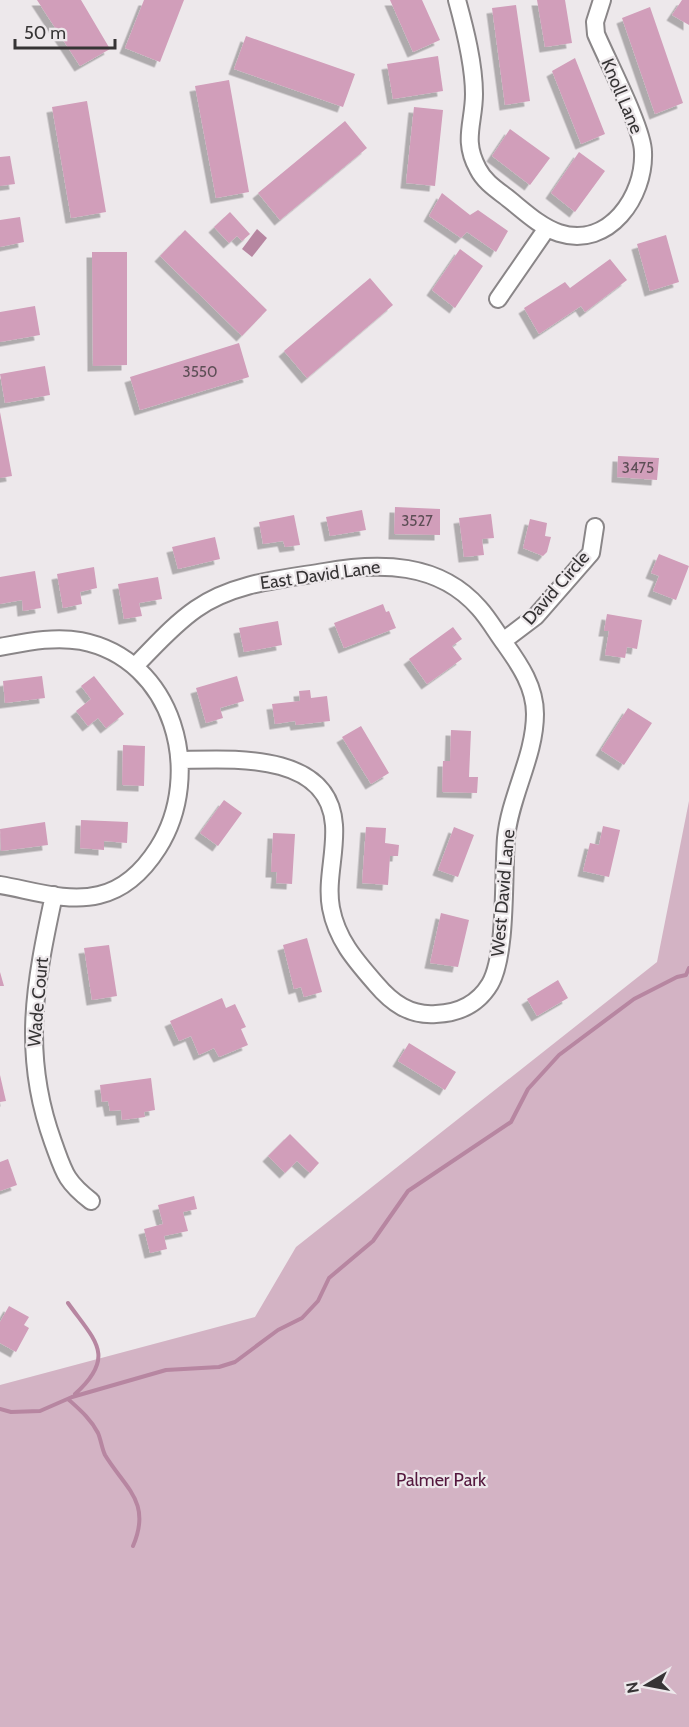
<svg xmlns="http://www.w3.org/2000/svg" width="689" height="1727" font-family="Cabin,sans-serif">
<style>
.green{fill:#d3b3c4}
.water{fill:#b786a1}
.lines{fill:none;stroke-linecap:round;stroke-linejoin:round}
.stream{stroke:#b786a1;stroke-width:4}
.building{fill:#d19eba;filter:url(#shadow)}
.street-casing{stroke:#8a8688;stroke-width:20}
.street{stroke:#fff;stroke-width:16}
.labels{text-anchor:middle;stroke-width:4.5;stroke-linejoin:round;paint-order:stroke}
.number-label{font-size:15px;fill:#5d4e56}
.street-label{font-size:18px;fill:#363435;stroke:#ede8eb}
.park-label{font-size:18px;fill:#54183e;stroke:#ede8eb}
</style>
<defs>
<filter id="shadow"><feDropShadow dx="-5.5" dy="5.5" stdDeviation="0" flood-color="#0004"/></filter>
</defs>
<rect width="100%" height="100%" fill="#ede8eb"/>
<path class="green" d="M689,801V1727H0V1385L255,1317L296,1247L657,962Z"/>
<path class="water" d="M257,229L267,238L252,257L242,249Z"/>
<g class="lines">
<path class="stream" d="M68,1303C95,1341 117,1356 75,1394
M68,1399C79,1409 91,1419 98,1433C101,1440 102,1449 105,1455C125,1488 152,1502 133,1546
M0,1409L11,1412L40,1411L72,1397L166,1370L219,1367L235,1362L278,1330L302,1318L318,1301L329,1278L373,1241L408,1191L511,1122L528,1089L559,1055L634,999L677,977L686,975L689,968"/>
</g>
<path class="building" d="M37,0H81L110,49L80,66Z
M144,0H184L160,62L125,48Z
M390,0H422L440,40L413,52Z
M537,0H565L572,43L545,47Z
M682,0H689V25L672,15Z
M516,5L530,101L505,105L492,8Z
M650,7L683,103L655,114L622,18Z
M246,36L355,74L343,107L234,69Z
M438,56L443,91L393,99L387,64Z
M575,58L605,134L581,144L552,71Z
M229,80L249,192L216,198L195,86Z
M87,101L106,212L71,218L52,107Z
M414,107L443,110L435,186L406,183Z
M345,121L367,148L280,220L258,193Z
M510,129L550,158L530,185L492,156Z
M579,152L605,171L575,212L551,193Z
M10,156L15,184L0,186V157Z
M442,193L470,215L478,210L508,231L496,252L467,232L461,238L429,216Z
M230,212L250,234L242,241L237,236L229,243L214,227Z
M20,217L24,242L0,247V220Z
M185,230L267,310L242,336L160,256Z
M666,235L679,282L650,291L637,244Z
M460,249L483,266L455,308L432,290Z
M92,252H127V365L93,366Z
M610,259L627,280L585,312L581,306L539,334L524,308L565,282L570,288Z
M370,278L393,305L307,378L284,351Z
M35,306L40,335L0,342V312Z
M239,343L249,377L140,410L130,377Z
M45,366L50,395L5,403L0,374Z
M0,412L12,476L0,478Z
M618,456L659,458L657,480L617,477Z
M395,507L440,509V535L394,534Z
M362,510L366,530L330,536L326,517Z
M491,514L494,538L482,539L484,555L464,557L459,518Z
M294,515L300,545L285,547L283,541L263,544L259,522Z
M530,519L547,523L545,536L551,537L547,552L543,556L523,548Z
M215,537L220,559L178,569L172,547Z
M659,554L689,566L676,600L653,591L659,576L651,573Z
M94,567L97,588L80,592L82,604L63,608L57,574Z
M35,571L41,608L23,611L22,600L0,604V577Z
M158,577L162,599L139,603L142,616L124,619L118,584Z
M383,604L386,612L389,611L396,628L344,648L334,623Z
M607,614L642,620L637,649L627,647L625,658L605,655L609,631H604Z
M278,621L282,645L244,652L239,628Z
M453,627L462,639L452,646L462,659L427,684L409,659Z
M42,676L45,698L5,703L3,681Z
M94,676L124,714L106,728L98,718L88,726L76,711L91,699L81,686Z
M237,676L244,701L220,708L223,718L206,723L196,688Z
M310,690L311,698L327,696L330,721L296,725L295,721L275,724L272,704L300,701L299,691Z
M628,708L652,723L624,765L601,750Z
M361,726L389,773L371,784L342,737Z
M451,730L471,731L469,777H478L477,793L442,792L443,761H450Z
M123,745L145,746L144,786L122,785Z
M224,800L242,813L218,846L200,833Z
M81,820L128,822L127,843L104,841V850L80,848Z
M45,822L48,845L1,851L0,829Z
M603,826L620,830L609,877L583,871L590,843L599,845Z
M366,827L386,828L385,843L399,845L398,856H390L388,885L362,883Z
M454,827L474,835L458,877L438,870Z
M273,833L295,834L292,884L276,883L277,872H271Z
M441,913L469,920L458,967L430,963Z
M307,938L322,992L304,997L301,987L294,989L283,945Z
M109,945L117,996L92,1000L84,948Z
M0,972L4,986H0Z
M558,980L568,998L537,1016L527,999Z
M222,998L226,1008L235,1004L246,1027L241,1029L248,1045L219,1057L214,1048L199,1055L191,1036L179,1041L170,1021Z
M409,1043L456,1072L445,1090L398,1061Z
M0,1075L6,1101L0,1102Z
M151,1078L155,1110L144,1112L145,1117L122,1120L121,1110L110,1111L108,1101L102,1102L100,1085Z
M290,1134L319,1163L310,1173L297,1161L285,1173L268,1156Z
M8,1159L17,1185L0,1191V1162Z
M194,1196L197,1209L183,1212L188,1231L164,1236L167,1249L150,1253L144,1229L163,1224L158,1205Z
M9,1306L29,1317L24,1325L29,1328L16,1352L0,1343V1322Z"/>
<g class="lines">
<defs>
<path id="street" d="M457,0C465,29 474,64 474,94C474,123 462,140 478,169C485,183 499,191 510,200C526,213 541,227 559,233C609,249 645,196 643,152C643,129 607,60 596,34L595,22L602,0
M498,299L547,228
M503,641L536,616L591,553L595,527
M0,647C27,642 54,636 81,641C174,659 205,774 158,848C144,870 125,889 99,895C67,903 31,890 0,885
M135,666C155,646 173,625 196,609C233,583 281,579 324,572C379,562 439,562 479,608C489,619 496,632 505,644C520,665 535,687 535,714C535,756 510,796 506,838C503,875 507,955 490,984C478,1004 459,1013 436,1014C410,1016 392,1003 376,984C356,961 337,940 331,908C326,881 336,853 334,825C329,752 233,759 181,760
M54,895C35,983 21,1054 53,1142C64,1172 65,1181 91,1201"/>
</defs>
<use href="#street" class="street-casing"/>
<use href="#street" class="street"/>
</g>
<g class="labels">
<g class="number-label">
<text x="200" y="377">3550</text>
<text x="638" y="473">3475</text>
<text x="417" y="526">3527</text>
</g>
<g class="street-label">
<text transform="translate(622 96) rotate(67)" y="6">Knoll Lane</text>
<text transform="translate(320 575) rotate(-8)" y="6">East David Lane</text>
<text transform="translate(556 588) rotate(-49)" y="6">David Circle</text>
<text transform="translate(503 893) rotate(-85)" y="6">West David Lane</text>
<text transform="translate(38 1002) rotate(-85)" y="6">Wade Court</text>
</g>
<g class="park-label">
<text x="441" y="1486">Palmer Park</text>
</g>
</g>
<g transform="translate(647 1685) rotate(260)" stroke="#ede8eb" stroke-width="4.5" paint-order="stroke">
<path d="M0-4.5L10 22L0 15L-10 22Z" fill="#363435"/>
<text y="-9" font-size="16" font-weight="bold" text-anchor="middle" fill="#363435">N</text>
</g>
<path d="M15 39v9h100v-9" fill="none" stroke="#363435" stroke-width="3"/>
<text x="24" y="39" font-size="18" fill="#363435" stroke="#ede8eb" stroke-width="4.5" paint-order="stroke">50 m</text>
</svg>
